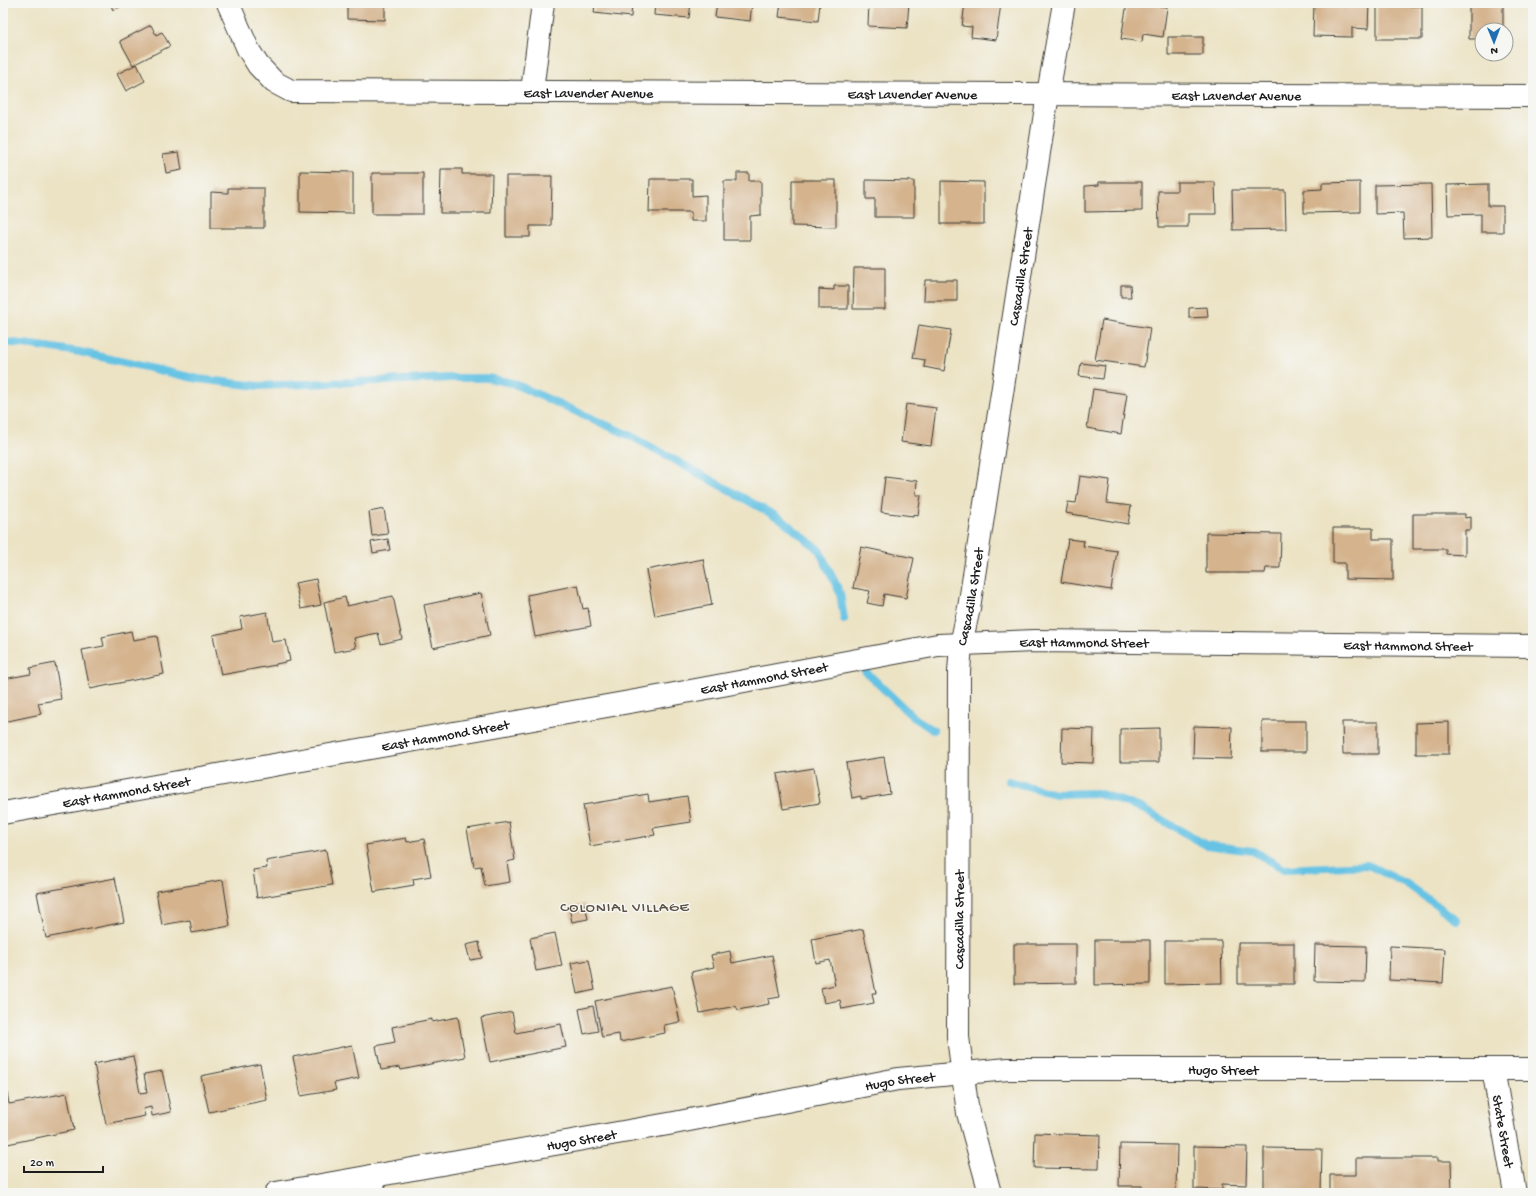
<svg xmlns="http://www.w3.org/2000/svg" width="1536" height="1196" font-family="'Gochi Hand',sans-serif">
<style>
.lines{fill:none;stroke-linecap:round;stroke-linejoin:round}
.stream{stroke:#66c3e4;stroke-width:8}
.building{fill:#d4b38d}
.minor-casing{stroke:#3b3a35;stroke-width:24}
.minor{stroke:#fff;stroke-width:22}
.labels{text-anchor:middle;stroke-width:3;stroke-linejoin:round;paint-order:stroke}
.street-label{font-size:14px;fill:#1c1c1c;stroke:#f6f6f2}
.neighbourhood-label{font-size:15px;letter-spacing:1px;fill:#5c5144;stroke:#f6f6f2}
</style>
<rect width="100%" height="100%" fill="#f6f6f2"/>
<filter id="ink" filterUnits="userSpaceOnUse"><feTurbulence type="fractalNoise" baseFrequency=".025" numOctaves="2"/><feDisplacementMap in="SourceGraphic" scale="8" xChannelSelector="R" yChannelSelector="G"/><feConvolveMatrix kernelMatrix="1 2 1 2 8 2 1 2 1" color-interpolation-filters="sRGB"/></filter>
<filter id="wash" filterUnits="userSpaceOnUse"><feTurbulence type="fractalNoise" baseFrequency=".012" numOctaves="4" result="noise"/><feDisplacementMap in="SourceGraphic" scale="16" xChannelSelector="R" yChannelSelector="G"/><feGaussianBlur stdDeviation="0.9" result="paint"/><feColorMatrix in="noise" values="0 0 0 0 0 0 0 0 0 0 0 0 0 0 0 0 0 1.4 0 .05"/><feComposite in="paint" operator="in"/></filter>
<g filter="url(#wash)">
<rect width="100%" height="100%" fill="#ece3c4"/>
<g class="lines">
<path class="stream" d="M3,342L32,345L80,352L198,379L258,386L451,378H488L512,383L633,437L781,519L819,550L840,593L844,619
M865,671L913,717L933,730
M1009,781L1055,794L1098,793L1141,808L1206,845L1253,851L1284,869L1368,865L1407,884L1457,920"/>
</g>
<g id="blocks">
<path class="building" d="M110,3H128L113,10Z
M347,3H385V20L347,19Z
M595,3H632L631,17L594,13Z
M655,3H691L689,18L654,15Z
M717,3H752L750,21L715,17Z
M781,3H820L818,21L779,17Z
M869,3H909L907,28L868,26Z
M965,3H1001L996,40L971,37L972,27L962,26Z
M1127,3H1160L1159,6L1167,7L1163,37L1143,34L1142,42L1121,39Z
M1314,3H1369L1368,29L1352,28V37L1313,36Z
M1469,3H1503V30H1482V39H1469Z
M1377,6H1422V39H1377Z
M151,25L156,35L162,32L170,46L133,65L120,41Z
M1168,37H1203V55H1168Z
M137,64L145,81L126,91L117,74Z
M179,152L182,170L166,173L163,154Z
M441,169H462V174H492L491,213H440Z
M300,171L353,172V213L300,212Z
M372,173H423V214H372Z
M737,173H749V181H761V215L750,216V240H724V181H737Z
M506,176H552L551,226H530V237H506Z
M650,179H692V196L706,195V221H691V212H649Z
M792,180H836V227L792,226Z
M866,180L914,181V217H875V199H866Z
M941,181L984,182V224H941Z
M1099,182H1142V211L1085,212V186L1099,185Z
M1177,182H1215L1216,214H1188V227H1159L1158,191H1177Z
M1360,182V212L1304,213V190L1322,189V183Z
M1431,184L1432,237L1404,238L1403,213L1375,214V185Z
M1488,184V206H1503V232H1481V214L1448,215L1447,185Z
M228,188H264V228H211V192L228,193Z
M1232,190H1285L1286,229L1233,230Z
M854,268H885V309H853Z
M925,280H957V301H924Z
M1121,285H1130L1131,297H1121Z
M834,286H848V309H819V289L834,290Z
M1207,307L1208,317L1189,318V308Z
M1102,320L1150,328L1144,367L1095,360Z
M919,325L951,330L944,371L924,367L925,360L913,358Z
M1081,363L1105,366L1103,379L1079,376Z
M1093,389L1127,394L1121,434L1087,428Z
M906,404L936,408L931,446L901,442Z
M1080,476L1110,480L1107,503L1131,506L1128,524L1066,513L1068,502L1076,503Z
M885,477L917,481L916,495H921L918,515L913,514V516L881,512Z
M384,509L388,534L372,536L369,512Z
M1413,514H1465V518L1471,517V530H1465V555L1446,554V549H1413Z
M1333,528H1373V539H1393V580L1345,579V563H1333Z
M1206,533L1281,534L1280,568H1266L1265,573H1206Z
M388,539L390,550L373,553L371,542Z
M1068,539L1084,541L1083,546L1117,551L1111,590L1061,582Z
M861,547L914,558L906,598L884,594L882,606L867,603L870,591L853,588Z
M703,559L712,605L655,616L646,570Z
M316,579L321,605L301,609L295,583Z
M578,585L583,609L588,608L591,626L535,637L527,595Z
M481,593L490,635L433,648L424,605Z
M393,596L402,639L381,644L378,633L354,638L356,648L334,652L324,602L345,597L347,606Z
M267,612L272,642L286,640L290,661L276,664V665L221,675L213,635L242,629L240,617Z
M131,631L133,640L157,636L164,674L90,689L82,650L104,646L102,637Z
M55,663L61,699L38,703L41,714L3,722V679L31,674L30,668Z
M1262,721H1306V752H1262Z
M1342,722H1378V754H1343Z
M1449,722V754H1416V723Z
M1194,726L1232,727L1231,759L1193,758Z
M1062,728L1094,729L1093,763L1061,762Z
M1159,728V762H1120V729Z
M884,757L890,794L861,799V796L852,798L846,763Z
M814,768L820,803L783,809L777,774Z
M648,794L649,802L687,796L691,822L653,828L655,835L590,846L583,805Z
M509,822L515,860L507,862L510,882L485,886L481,866L474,867L467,829Z
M406,838L407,842L424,839L431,876L413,879L414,885L374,892L366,845Z
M326,850L332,885L257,898L253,870L267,868L266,861Z
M115,878L124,922L46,938L37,893Z
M223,880L230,926L192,933L190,920L162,925L156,891Z
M585,904L588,919L572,922L569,907Z
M863,929L876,993H872L874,1003L842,1009L840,1000L824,1003L821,988L835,985L830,960L816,963L812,939Z
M555,933L562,966L536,971L530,938Z
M1095,940H1150V984L1095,985Z
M1165,941H1221L1222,983L1165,984Z
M479,942L482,958L470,960L466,945Z
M1238,943H1294V984H1238Z
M1014,944H1076V983L1014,984Z
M1315,945L1366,946L1365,982L1314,981Z
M1390,946L1445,949L1443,983L1389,980Z
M730,951L732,963L772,955L780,997L768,999L769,1004L738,1010L736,1006L700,1013L691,972L714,967L711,955Z
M589,960L595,990L577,994L571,963Z
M672,986L680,1022L664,1025L665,1033L620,1042L619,1034L602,1037L595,1001Z
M593,1006L598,1031L584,1034L579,1009Z
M512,1012L516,1033L561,1024L566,1047L490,1062L481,1018Z
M458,1017L465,1057L401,1070L400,1067L381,1070L376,1046L395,1042L392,1027L432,1019V1022Z
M352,1045L359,1078L334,1083L336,1090L301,1096L293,1057Z
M133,1056L140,1093L147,1092L144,1074L162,1071L171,1112L152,1116L151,1107L143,1109L145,1116L106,1124L94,1064Z
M260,1064L267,1100L209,1112L201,1076Z
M5,1080L9,1104L67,1093L74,1130L3,1145V1081Z
M1035,1133L1100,1135L1099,1169L1034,1168Z
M1120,1144L1177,1145L1176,1193H1142V1186H1119Z
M1194,1146L1247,1147L1246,1185L1222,1184V1190L1194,1189Z
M1264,1148L1322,1149L1321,1193H1264Z
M1356,1158H1438V1161H1451L1452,1193H1330V1175H1356Z"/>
</g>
</g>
<g filter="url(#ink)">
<use href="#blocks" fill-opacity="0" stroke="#3b3a35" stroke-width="1"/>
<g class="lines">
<defs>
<g id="minor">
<path id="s1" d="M228,3L248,49L258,65L274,82L291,91L1533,96"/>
<path d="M532,91L543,3"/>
<path id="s2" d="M3,813L669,695L938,645L1034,641L1533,646"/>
<path id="s3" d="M1493,1069L1515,1193"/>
<path d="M370,1176L375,1193"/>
<path id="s4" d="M276,1193L674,1123L898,1079L1008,1069H1533"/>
<path id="s5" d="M990,1193L968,1113L958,1037L959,672L961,644L969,608L1048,94L1064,3"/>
</g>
</defs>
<use href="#minor" class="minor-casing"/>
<use href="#minor" class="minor"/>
</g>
</g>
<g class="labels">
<g class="street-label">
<text dy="5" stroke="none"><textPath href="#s1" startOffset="409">East Lavender Avenue</textPath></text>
<text dy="5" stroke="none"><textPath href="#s1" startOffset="733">East Lavender Avenue</textPath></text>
<text dy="5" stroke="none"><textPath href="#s1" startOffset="1057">East Lavender Avenue</textPath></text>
<text dy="5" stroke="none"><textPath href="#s5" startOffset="925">Cascadilla Street</textPath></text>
<text dy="5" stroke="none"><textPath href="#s5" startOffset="601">Cascadilla Street</textPath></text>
<text dy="5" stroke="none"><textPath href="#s2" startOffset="1096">East Hammond Street</textPath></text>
<text dy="5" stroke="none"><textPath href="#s2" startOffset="1420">East Hammond Street</textPath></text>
<text dy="5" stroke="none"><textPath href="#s2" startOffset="773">East Hammond Street</textPath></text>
<text dy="5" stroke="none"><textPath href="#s2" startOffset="449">East Hammond Street</textPath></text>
<text dy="5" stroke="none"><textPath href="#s2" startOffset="125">East Hammond Street</textPath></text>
<text dy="5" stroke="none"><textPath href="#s5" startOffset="277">Cascadilla Street</textPath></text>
<text dy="5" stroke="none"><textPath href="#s4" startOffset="958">Hugo Street</textPath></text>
<text dy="5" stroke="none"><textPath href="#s4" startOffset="634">Hugo Street</textPath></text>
<text dy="5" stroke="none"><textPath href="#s3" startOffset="63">State Street</textPath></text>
<text dy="5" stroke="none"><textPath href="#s4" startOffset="310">Hugo Street</textPath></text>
</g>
<g class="neighbourhood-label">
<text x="625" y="911">COLONIAL VILLAGE</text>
</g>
</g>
<rect width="1536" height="1196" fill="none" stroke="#f6f6f2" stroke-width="16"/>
<g transform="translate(1494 42) rotate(179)"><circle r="19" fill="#f6f6f2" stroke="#9f9f9c"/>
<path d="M0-3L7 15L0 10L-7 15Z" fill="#1f6fb2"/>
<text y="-6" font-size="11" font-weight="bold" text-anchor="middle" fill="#1c1c1c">N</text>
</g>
<path d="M24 1166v6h79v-6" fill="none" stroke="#1c1c1c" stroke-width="2"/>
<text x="30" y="1166" font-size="12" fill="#1c1c1c" stroke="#f6f6f2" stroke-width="3" paint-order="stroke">20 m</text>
</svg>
